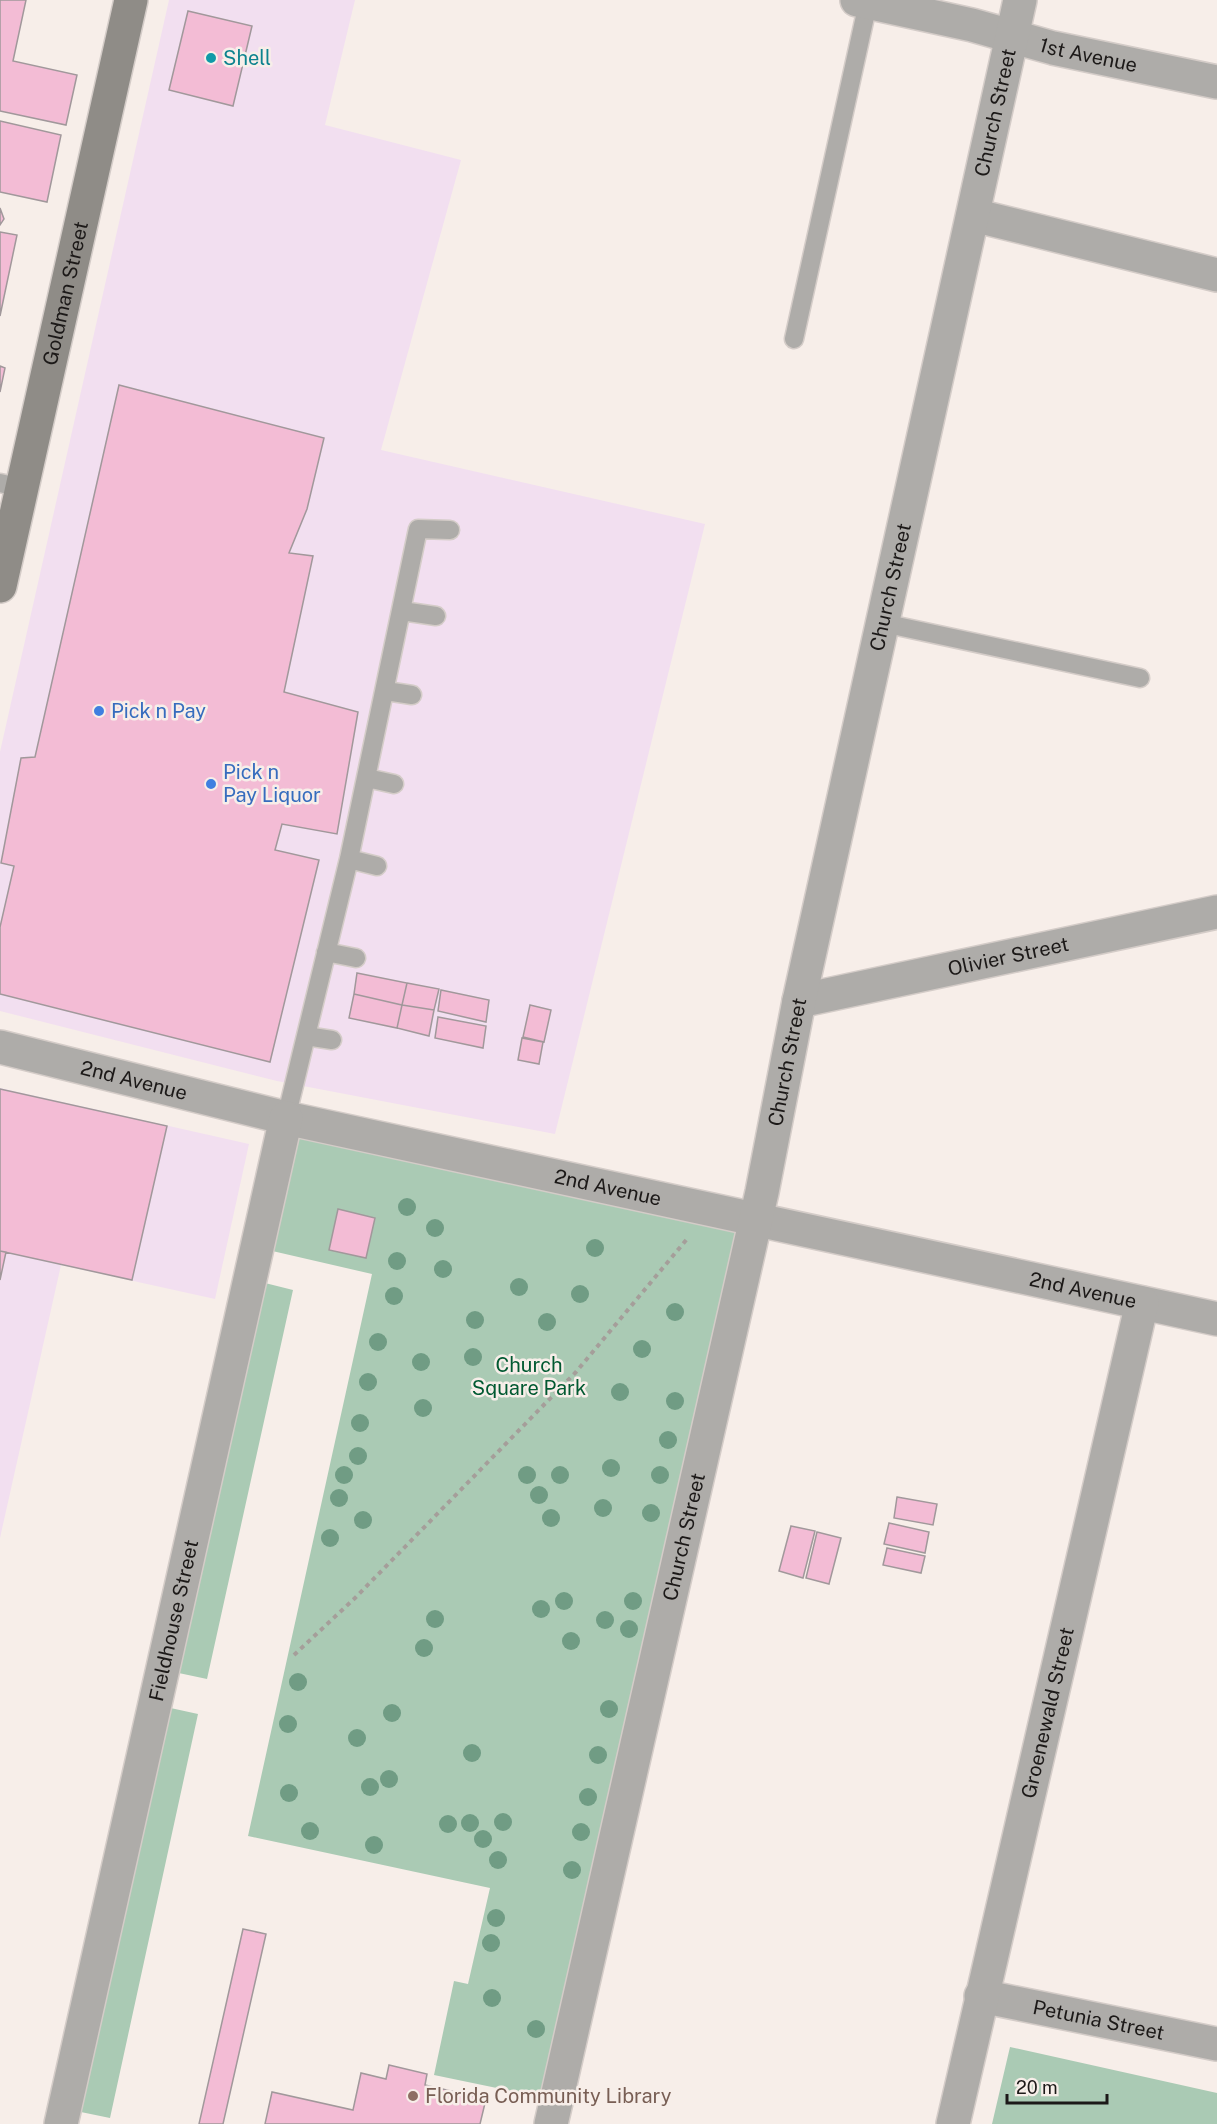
<svg xmlns="http://www.w3.org/2000/svg" width="1217" height="2124" font-family="'Public Sans',sans-serif">
<style>
.commercial{fill:#f2dff0}
.green{fill:#aacab4}
.building{fill:#f3bcd5;stroke:#a1989b;stroke-width:1.5}
.lines{fill:none;stroke-linecap:round;stroke-linejoin:round}
.lane-casing{stroke:#d4ccc8;stroke-width:21}
.street-casing{stroke:#d4ccc8;stroke-width:36}
.secondary-casing{stroke:#d4ccc8;stroke-width:36}
.path{stroke:#a59e9a;stroke-width:4;stroke-dasharray:4.5 4.5;stroke-linecap:butt}
.lane{stroke:#aeaca9;stroke-width:18}
.street{stroke:#aeaca9;stroke-width:33}
.secondary{stroke:#8f8c87;stroke-width:33}
.tree{fill:#709c84}
.culture-dot{fill:#0f9aa8;stroke:#f7eee9;stroke-width:2}
.shop-dot{fill:#3f7fe0;stroke:#f7eee9;stroke-width:2}
.education-dot{fill:#8d6e63;stroke:#f7eee9;stroke-width:2}
.labels{text-anchor:middle;stroke-width:5;stroke-linejoin:round;paint-order:stroke}
.street-label{font-size:20px;fill:#1c1918;stroke:#f7eee9}
.culture-label{font-size:20px;fill:#0d838f;stroke:#f7eee9;text-anchor:start}
.shop-label{font-size:20px;fill:#366cbe;stroke:#f7eee9;text-anchor:start}
.park-label{font-size:20px;fill:#015931;stroke:#f7eee9}
.education-label{font-size:20px;fill:#785e54;stroke:#f7eee9;text-anchor:start}
</style>
<rect width="100%" height="100%" fill="#f7eee9"/>
<path class="commercial" d="M169,0H355L325,125L461,160L381,450L705,524L555,1134L277,1081L0,1011V752Z
M0,1088L249,1144L215,1299L61,1265L0,1538Z"/>
<path class="green" d="M294,1131L743,1228L545,2098L434,2075L454,1981L468,1984L490,1888L248,1836L372,1274L268,1250Z
M261,1282L293,1290L207,1679L174,1672Z
M166,1707L198,1714L110,2118L76,2111Z
M1010,2047L1217,2093V2124H992Z"/>
<path class="building" d="M0,0H26L13,61L77,75L66,125L0,111Z
M188,11L252,26L233,106L169,90Z
M0,121L61,135L47,202L0,192Z
M0,208L4,219L0,225Z
M0,232L17,235L0,316Z
M0,366L5,368L0,392Z
M119,385L324,438L307,509L289,553L313,556L284,692L358,712L337,834L282,824L275,850L319,860L270,1062L0,994V927L14,866L1,863L21,758L35,757Z
M357,973L407,983L402,1005L354,994Z
M407,983L439,989L434,1010L402,1005Z
M441,990L489,1000L486,1022L438,1011Z
M354,994L402,1005L397,1028L349,1018Z
M402,1005L434,1010L429,1036L397,1028Z
M530,1005L551,1010L544,1042L523,1037Z
M438,1017L486,1026L483,1048L435,1038Z
M522,1038L543,1042L539,1064L518,1060Z
M0,1089L167,1126L132,1280L0,1251Z
M338,1209L375,1218L366,1258L329,1250Z
M0,1251L6,1252L0,1280Z
M897,1497L937,1504L933,1525L894,1518Z
M889,1523L929,1532L925,1553L884,1544Z
M791,1526L815,1531L803,1578L779,1571Z
M817,1532L841,1538L829,1584L806,1578Z
M887,1548L925,1556L921,1573L883,1565Z
M243,1929L266,1934L223,2124H199Z
M389,2065L427,2074L425,2085L486,2099L480,2124H265L272,2092L353,2110L361,2073L386,2079Z"/>
<g class="lines">
<defs>
<path id="lane" d="M794,339L868,3
M0,483L22,488
M402,611L436,616
M883,623L1140,678
M386,691L412,695
M367,778L394,784
M349,859L377,866
M326,952L356,958
M306,1036L332,1040
M286,1118L349,859L418,529L450,530"/>
<g id="street">
<path id="s1" d="M857,0L972,25L1053,48L1217,82"/>
<path d="M973,215L1217,275"/>
<path id="s2" d="M799,1001L1217,912"/>
<path id="s3" d="M0,1047L286,1118L1217,1319"/>
<path id="s4" d="M981,1996L1217,2044"/>
<path id="s5" d="M61,2124L286,1118"/>
<path id="s6" d="M551,2124L762,1192L799,1001L1020,0"/>
<path id="s7" d="M953,2124L1142,1303"/>
</g>
<g id="secondary">
<path id="s8" d="M0,586L131,0"/>
</g>
</defs>
<use href="#lane" class="lane-casing"/>
<use href="#street" class="street-casing"/>
<use href="#secondary" class="secondary-casing"/>
<path class="path" d="M294,1655L355,1598L576,1372L687,1239"/>
<use href="#lane" class="lane"/>
<use href="#street" class="street"/>
<use href="#secondary" class="secondary"/>
</g>
<g class="tree">
<circle cx="407" cy="1207" r="9"/>
<circle cx="435" cy="1228" r="9"/>
<circle cx="595" cy="1248" r="9"/>
<circle cx="397" cy="1261" r="9"/>
<circle cx="443" cy="1269" r="9"/>
<circle cx="519" cy="1287" r="9"/>
<circle cx="580" cy="1294" r="9"/>
<circle cx="394" cy="1296" r="9"/>
<circle cx="675" cy="1312" r="9"/>
<circle cx="475" cy="1320" r="9"/>
<circle cx="547" cy="1322" r="9"/>
<circle cx="378" cy="1342" r="9"/>
<circle cx="642" cy="1349" r="9"/>
<circle cx="473" cy="1357" r="9"/>
<circle cx="421" cy="1362" r="9"/>
<circle cx="368" cy="1382" r="9"/>
<circle cx="620" cy="1392" r="9"/>
<circle cx="675" cy="1401" r="9"/>
<circle cx="423" cy="1408" r="9"/>
<circle cx="360" cy="1423" r="9"/>
<circle cx="668" cy="1440" r="9"/>
<circle cx="358" cy="1456" r="9"/>
<circle cx="611" cy="1468" r="9"/>
<circle cx="344" cy="1475" r="9"/>
<circle cx="527" cy="1475" r="9"/>
<circle cx="560" cy="1475" r="9"/>
<circle cx="660" cy="1475" r="9"/>
<circle cx="539" cy="1495" r="9"/>
<circle cx="339" cy="1498" r="9"/>
<circle cx="603" cy="1508" r="9"/>
<circle cx="651" cy="1513" r="9"/>
<circle cx="551" cy="1518" r="9"/>
<circle cx="363" cy="1520" r="9"/>
<circle cx="330" cy="1538" r="9"/>
<circle cx="564" cy="1601" r="9"/>
<circle cx="633" cy="1601" r="9"/>
<circle cx="541" cy="1609" r="9"/>
<circle cx="435" cy="1619" r="9"/>
<circle cx="605" cy="1620" r="9"/>
<circle cx="629" cy="1629" r="9"/>
<circle cx="571" cy="1641" r="9"/>
<circle cx="424" cy="1648" r="9"/>
<circle cx="298" cy="1682" r="9"/>
<circle cx="609" cy="1709" r="9"/>
<circle cx="392" cy="1713" r="9"/>
<circle cx="288" cy="1724" r="9"/>
<circle cx="357" cy="1738" r="9"/>
<circle cx="472" cy="1753" r="9"/>
<circle cx="598" cy="1755" r="9"/>
<circle cx="389" cy="1779" r="9"/>
<circle cx="370" cy="1787" r="9"/>
<circle cx="289" cy="1793" r="9"/>
<circle cx="588" cy="1797" r="9"/>
<circle cx="503" cy="1822" r="9"/>
<circle cx="470" cy="1823" r="9"/>
<circle cx="448" cy="1824" r="9"/>
<circle cx="310" cy="1831" r="9"/>
<circle cx="581" cy="1832" r="9"/>
<circle cx="483" cy="1839" r="9"/>
<circle cx="374" cy="1845" r="9"/>
<circle cx="498" cy="1860" r="9"/>
<circle cx="572" cy="1870" r="9"/>
<circle cx="496" cy="1918" r="9"/>
<circle cx="491" cy="1943" r="9"/>
<circle cx="492" cy="1998" r="9"/>
<circle cx="536" cy="2029" r="9"/>
</g>
<circle class="culture-dot" cx="211" cy="58" r="6"/>
<g class="shop-dot">
<circle cx="99" cy="711" r="6"/>
<circle cx="211" cy="784" r="6"/>
</g>
<circle class="education-dot" cx="413" cy="2096" r="6"/>
<g class="labels">
<g class="street-label">
<text dy="7" stroke="none"><textPath href="#s1" startOffset="238">1st Avenue</textPath></text>
<text dy="7" stroke="none"><textPath href="#s6" startOffset="2060">Church Street</textPath></text>
<text dy="7" stroke="none"><textPath href="#s8" startOffset="300">Goldman Street</textPath></text>
<text dy="7" stroke="none"><textPath href="#s6" startOffset="1574">Church Street</textPath></text>
<text dy="7" stroke="none"><textPath href="#s2" startOffset="214">Olivier Street</textPath></text>
<text dy="7" stroke="none"><textPath href="#s6" startOffset="1088">Church Street</textPath></text>
<text dy="7" stroke="none"><textPath href="#s3" startOffset="138">2nd Avenue</textPath></text>
<text dy="7" stroke="none"><textPath href="#s3" startOffset="624">2nd Avenue</textPath></text>
<text dy="7" stroke="none"><textPath href="#s3" startOffset="1110">2nd Avenue</textPath></text>
<text dy="7" stroke="none"><textPath href="#s6" startOffset="602">Church Street</textPath></text>
<text dy="7" stroke="none"><textPath href="#s5" startOffset="516">Fieldhouse Street</textPath></text>
<text dy="7" stroke="none"><textPath href="#s7" startOffset="422">Groenewald Street</textPath></text>
<text dy="7" stroke="none"><textPath href="#s4" startOffset="120">Petunia Street</textPath></text>
</g>
<g class="culture-label">
<text x="223" y="65">Shell</text>
</g>
<g class="shop-label">
<text x="111" y="718">Pick n Pay</text>
<text x="223" y="779">Pick n<tspan x="223" dy="23">Pay Liquor</tspan></text>
</g>
<g class="park-label">
<text x="529" y="1372">Church<tspan x="529" dy="23">Square Park</tspan></text>
</g>
<g class="education-label">
<text x="425" y="2103">Florida Community Library</text>
</g>
</g>
<path d="M1007 2094v9h100v-9" fill="none" stroke="#1c1918" stroke-width="3"/>
<text x="1016" y="2094" font-size="18" fill="#1c1918" stroke="#f7eee9" stroke-width="4.5" paint-order="stroke">20 m</text>
</svg>
